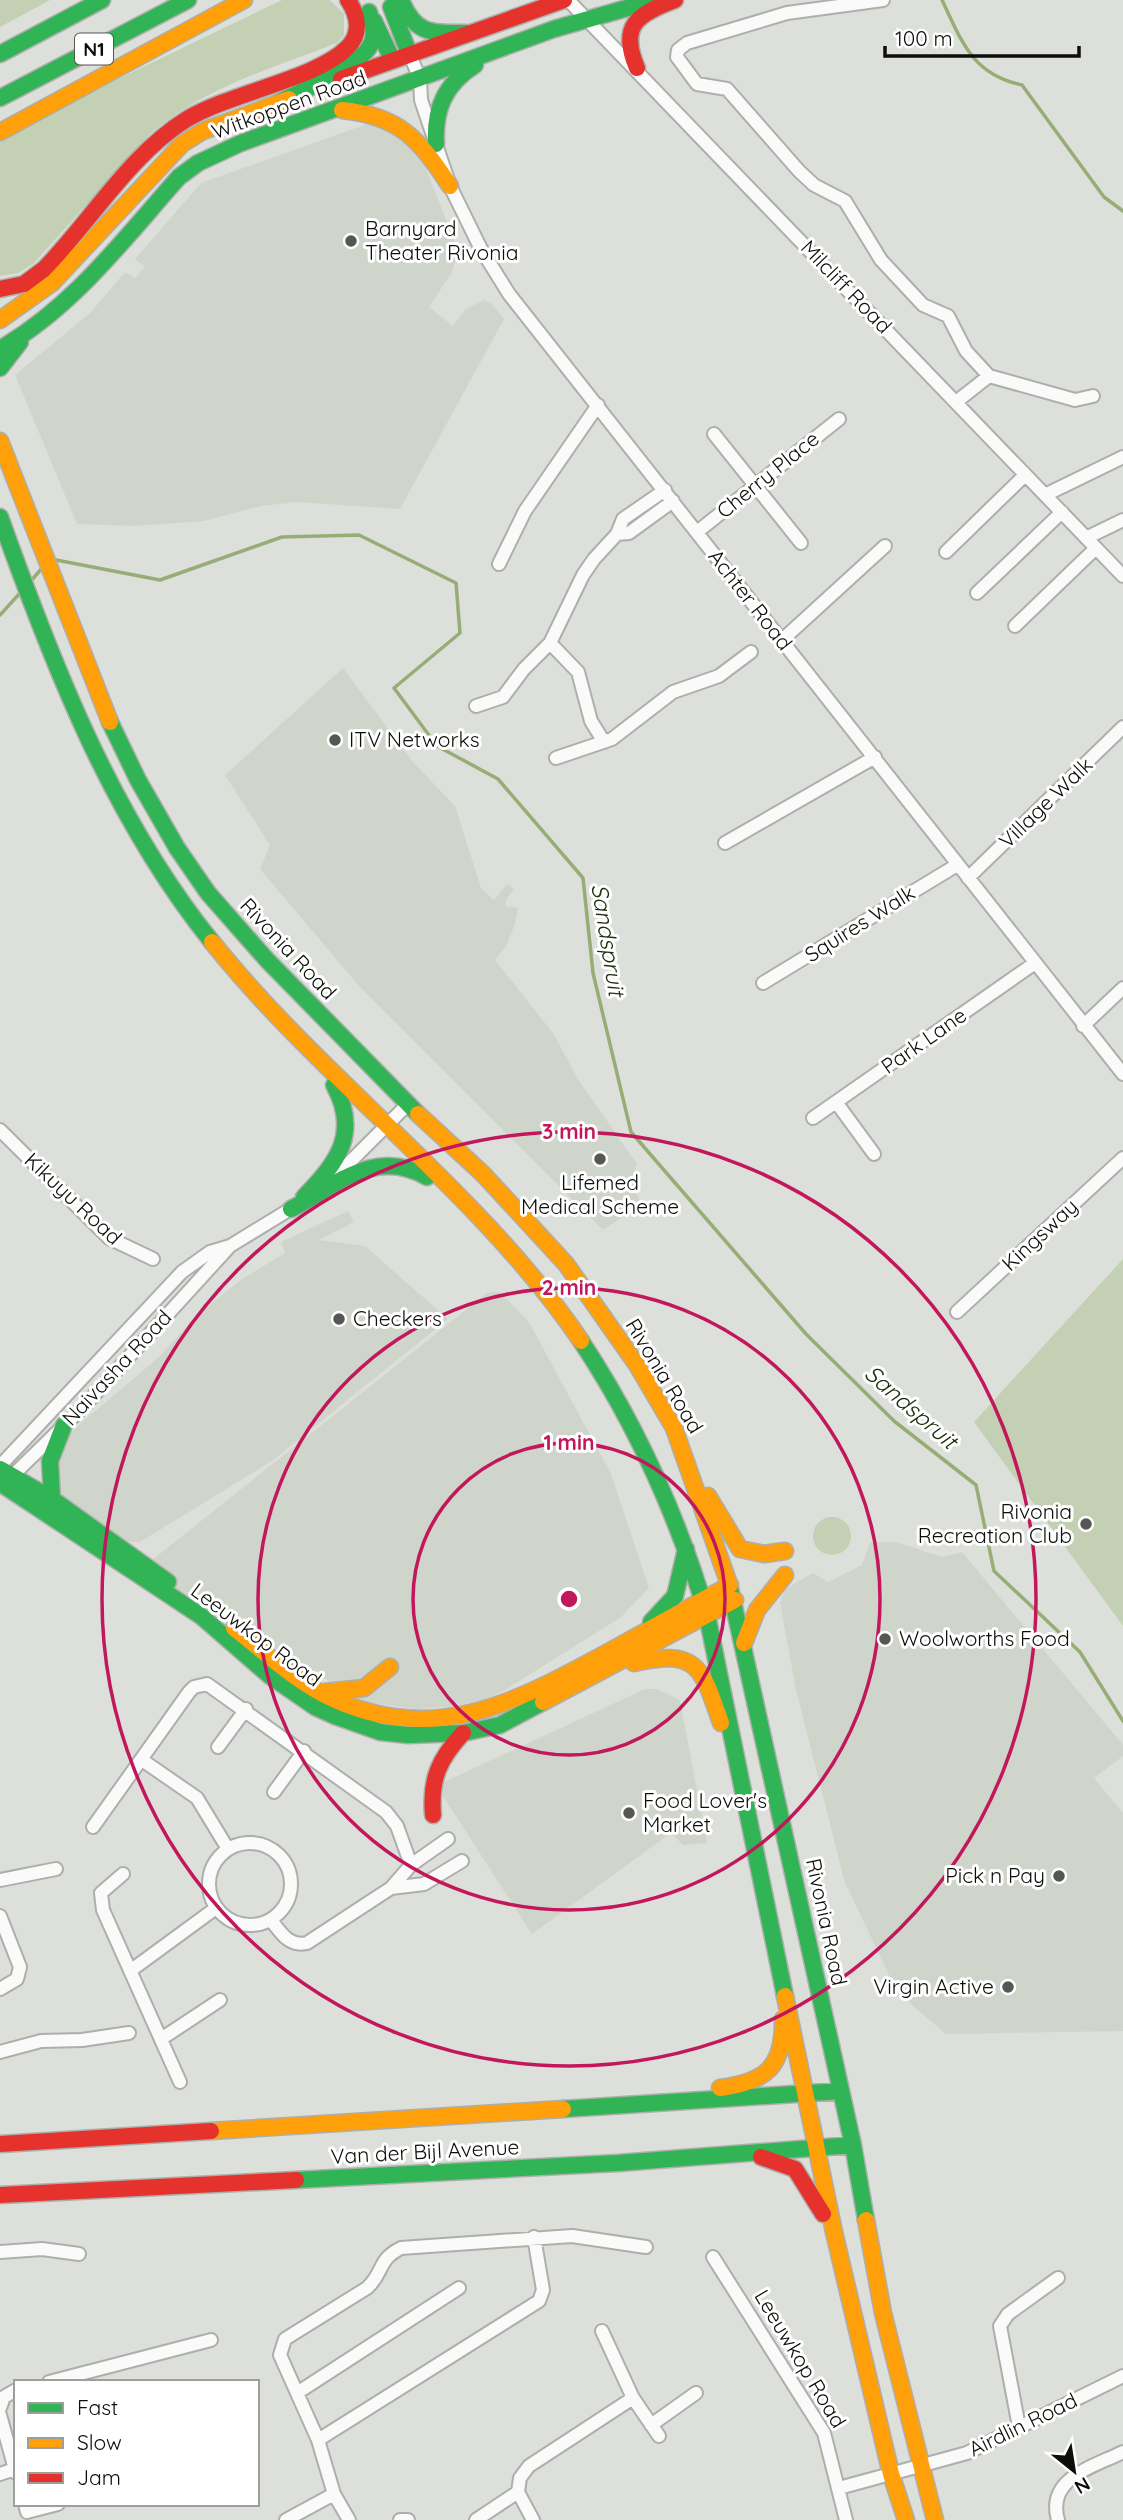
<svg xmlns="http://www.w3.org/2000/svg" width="1123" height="2520" font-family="Quicksand,sans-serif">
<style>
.built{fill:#d0d5cb}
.green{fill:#c3d0b3}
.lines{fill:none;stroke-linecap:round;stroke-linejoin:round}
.stream{stroke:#97ad76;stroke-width:3.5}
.street-casing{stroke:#adafab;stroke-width:16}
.fast-casing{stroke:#adafab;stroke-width:19}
.slow-casing{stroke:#adafab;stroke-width:19}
.jam-casing{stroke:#adafab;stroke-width:19}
.street{stroke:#fafafa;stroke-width:12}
.fast{stroke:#30b455;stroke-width:16}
.slow{stroke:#ff9f0a;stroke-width:16}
.jam{stroke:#e5322d;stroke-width:16}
.ring{fill:none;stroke:#c2185b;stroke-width:3.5}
.poi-dot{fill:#565754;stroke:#fff;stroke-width:2.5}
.labels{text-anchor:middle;stroke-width:6;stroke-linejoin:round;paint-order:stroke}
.shield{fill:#fff;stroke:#565654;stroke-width:2}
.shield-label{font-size:19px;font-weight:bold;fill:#0d0e0b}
.street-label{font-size:21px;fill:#0d0e0b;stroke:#fff}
.poi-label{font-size:21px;fill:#0d0e0b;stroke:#fff;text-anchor:start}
.water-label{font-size:23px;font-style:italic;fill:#212e0c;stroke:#fff}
.centre{fill:#c2185b;stroke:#fff;stroke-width:3.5}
.ring-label{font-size:21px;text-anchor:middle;font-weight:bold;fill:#c2185b;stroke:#fff;stroke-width:6;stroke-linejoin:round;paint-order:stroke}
</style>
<rect width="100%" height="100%" fill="#dddfdb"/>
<path class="built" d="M370,123L403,136L423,161L458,250L452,272L429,307L453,326L465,310L484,300L491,303L504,319L400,509L297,502L261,506L204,521L134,526L77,524L15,375L90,313L125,272L135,278L145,267L135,259L201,183Z
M343,668L412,761L455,806L481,888L494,900L507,884L514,889L505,901L506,906L518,908L515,924L506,946L495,960L553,1033L578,1079L637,1164L631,1179L641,1204L603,1230L359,986L260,869L270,845L225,775Z
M348,1211L354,1222L319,1240L365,1246L448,1319L272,1461L140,1542H126L60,1498L51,1473L58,1445L80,1424L159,1357L198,1314L242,1279L285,1253L281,1242Z
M500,1292L529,1322L611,1474L649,1588L621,1617L505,1690L474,1705L417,1709L363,1702L142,1568L487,1293Z
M870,1542H896L942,1557L962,1552L1123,1745V1756L1094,1778L1123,1813V2031L946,2034L897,1992L844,1880L795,1685L780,1602L785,1589L813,1573L828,1582L862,1565Z
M645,1689H657L680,1700L707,1843L683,1845L671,1833L532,1934L443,1796L444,1782Z"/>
<path class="green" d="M0,0H50L0,27Z
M282,0H330L344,14V35L337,43C272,68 204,88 151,133L33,264L18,273L0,276V141L85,95Z
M1123,1259V1626L974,1422Z
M813 1536a19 19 0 1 1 38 0a19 19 0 1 1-38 0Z"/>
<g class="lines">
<path class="stream" d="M942,0C962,42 972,74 1022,85L1104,197L1123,211
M51,559L160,580L282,537L359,535L456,583L460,633L394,688L437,746L498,779L583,878L593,973L631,1132L806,1334L894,1421L976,1485L994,1571L1080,1652L1123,1721
M30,582L43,567
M0,615L20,593"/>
<defs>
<path id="street" d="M568,0L1123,576
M883,0L787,13L687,43L678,50L677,57L697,84L727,89L799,171L814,185L845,201L881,260L923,305L948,316L966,351L989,376
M409,53L420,79L421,100L450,186L481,249L509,294L1123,1074
M956,402L989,376L1075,400L1093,396
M714,434L801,543
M1045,495L1123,457
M697,532L839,419
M617,534L629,533L673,501
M1086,538L1123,520
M946,552L1025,475
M499,564L525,511L598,405
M977,593L1062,512
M1015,626L1096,548
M781,641L885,546
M550,643L578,672L591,721L604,742
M476,706L503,697L524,669L550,643L583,575L594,559L617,534L623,519L665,490
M556,758L612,739L673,692L719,676L751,652
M725,843L875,757
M968,878L1123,727
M763,983L957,865
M1083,1026L1123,988
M836,1102L874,1154
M813,1118L1035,963
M0,1130L109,1238L153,1259
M334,1178L408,1104
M957,1312L1123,1158
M0,1466L182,1272L210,1252L230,1246
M8,1480L84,1406L230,1246L297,1205
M218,1747L246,1709
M142,1760L197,1798L228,1849
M274,1792L304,1751
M93,1827L189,1692L194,1687L207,1684L386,1812L397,1826L411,1865
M209 1884a41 41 0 1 1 82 0a41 41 0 1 1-82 0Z
M123,1874L101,1893L103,1910L180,2082
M0,1880L56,1869
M391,1888L424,1884L462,1861
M0,1916L20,1967L17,1979L0,1989
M271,1920C281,1933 289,1947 307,1943L391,1888L411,1865L448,1839
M130,1971L216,1908
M161,2039L220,2000
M0,2052L41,2041L82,2040L129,2033
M0,2252L42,2249L79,2254
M713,2257L824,2433L846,2520
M602,2331L633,2398L659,2436
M49,2382L211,2340
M297,2393L459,2288
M0,2408L4,2397L16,2390
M0,2415L16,2473
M651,2425L696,2393
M1019,2427L1000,2326L1008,2314L1058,2278
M318,2440L539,2301L543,2290L534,2237
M0,2474L15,2469
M839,2488L967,2453L1123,2376
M518,2492L533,2520
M25,2504L27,2512L58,2504
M286,2520L334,2494
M349,2520L334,2494L318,2440L280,2355L285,2339L367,2288C384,2273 377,2260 401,2248L572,2236L646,2247
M400,2520H408
M476,2520L518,2492L520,2478L529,2466L633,2398
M1058,2520C1046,2478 1093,2467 1123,2452"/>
<path id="fast" d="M401,0C415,35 432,33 466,33
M391,7L409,53
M374,21L392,59
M0,54L102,0
M0,98L188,0
M278,103C302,90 366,66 373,39C375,31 371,20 369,12
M436,144C434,109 445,84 475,65
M0,349C74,306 123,240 179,177L198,163L241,143L554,29L655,0
M0,368L20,342
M0,517C53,665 112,818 212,942
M110,722L138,780L177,848L208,893L267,960L418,1114
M304,1197C338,1162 360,1133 334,1085
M291,1209C337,1185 374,1147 427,1177
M581,1341C638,1427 678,1517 707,1615L785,1996
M0,1469L52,1499L168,1582
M0,1483L201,1616L270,1676L315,1707L335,1716L380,1732L408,1735L463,1733L500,1725L543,1702
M52,1499L50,1461L64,1425
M729,1584L853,2145L866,2220
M651,1622L675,1596L686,1549
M563,2109L841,2091
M296,2180L618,2163L853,2145"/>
<path id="slow" d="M342,110C400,116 419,139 450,186
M0,132L244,0
M0,320L52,283L182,144L203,131L289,99
M0,441L110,722
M212,942C325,1083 481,1193 581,1341
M418,1114L483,1174L566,1264L637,1365L674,1428L729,1584
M708,1496L740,1549L764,1554L785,1551
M234,1628C266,1653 296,1682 333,1699C433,1745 512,1704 599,1657C643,1633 687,1609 730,1585
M744,1643L757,1610L785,1575
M634,1663C698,1648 702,1668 721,1723
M325,1692L364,1688L390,1667
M543,1702L735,1600
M785,1996L834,2232L891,2474L906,2520
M720,2088C766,2082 784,2067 783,2019
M211,2131L563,2109
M866,2220L883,2313L935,2520"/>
<path id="jam" d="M637,68C619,26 637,14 675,0
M341,79L564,0
M0,289L24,284L44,269C91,221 129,155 187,119C230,93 316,79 347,48C362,34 358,15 348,0
M433,1815C430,1779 439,1759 463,1733
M0,2144L211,2131
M761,2157L795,2169L823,2214
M0,2195L296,2180"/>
</defs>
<use href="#street" class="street-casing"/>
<use href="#fast" class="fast-casing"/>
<use href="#slow" class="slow-casing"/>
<use href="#jam" class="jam-casing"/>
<use href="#street" class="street"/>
<use href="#fast" class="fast"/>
<use href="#slow" class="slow"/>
<use href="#jam" class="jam"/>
</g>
<g class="ring">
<circle cx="569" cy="1599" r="156"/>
<circle cx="569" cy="1599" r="311"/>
<circle cx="569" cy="1599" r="467"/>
</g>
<g class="poi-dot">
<circle cx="351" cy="241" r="7"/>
<circle cx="335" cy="740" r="7"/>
<circle cx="600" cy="1159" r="7"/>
<circle cx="339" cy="1319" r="7"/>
<circle cx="1086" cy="1524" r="7"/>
<circle cx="885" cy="1639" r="7"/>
<circle cx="629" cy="1813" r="7"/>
<circle cx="1059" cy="1876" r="7"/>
<circle cx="1008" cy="1987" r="7"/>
</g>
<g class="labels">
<rect class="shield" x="75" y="33.5" width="38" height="31" rx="5"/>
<g class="shield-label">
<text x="94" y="56">N1</text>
</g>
<g class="street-label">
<text transform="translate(289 105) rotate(-20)" y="7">Witkoppen Road</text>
<text transform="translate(846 287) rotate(46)" y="7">Milcliff Road</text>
<text transform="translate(768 475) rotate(-39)" y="7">Cherry Place</text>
<text transform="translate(750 600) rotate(52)" y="7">Achter Road</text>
<text transform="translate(1046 803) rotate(-44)" y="7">Village Walk</text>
<text transform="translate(860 924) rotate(-32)" y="7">Squires Walk</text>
<text transform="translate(288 949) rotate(47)" y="7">Rivonia Road</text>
<text transform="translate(924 1041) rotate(-35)" y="7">Park Lane</text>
<text transform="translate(73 1199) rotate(43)" y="7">Kikuyu Road</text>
<text transform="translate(1040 1235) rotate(-43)" y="7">Kingsway</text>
<text transform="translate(117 1368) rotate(-47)" y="7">Naivasha Road</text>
<text transform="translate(664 1376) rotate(59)" y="7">Rivonia Road</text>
<text transform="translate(256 1635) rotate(37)" y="7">Leeuwkop Road</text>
<text transform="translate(826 1922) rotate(78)" y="7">Rivonia Road</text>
<text transform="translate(425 2152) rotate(-3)" y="7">Van der Bijl Avenue</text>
<text transform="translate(800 2359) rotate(59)" y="7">Leeuwkop Road</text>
<text transform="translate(1023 2425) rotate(-26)" y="7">Airdlin Road</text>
</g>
<g class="poi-label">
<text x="365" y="236">Barnyard<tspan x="365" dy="24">Theater Rivonia</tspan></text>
<text x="349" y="747">ITV Networks</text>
<text x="600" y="1190" text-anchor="middle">Lifemed<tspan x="600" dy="24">Medical Scheme</tspan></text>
<text x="353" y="1326">Checkers</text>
<text x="1072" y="1519" text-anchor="end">Rivonia<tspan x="1072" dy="24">Recreation Club</tspan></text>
<text x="899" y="1646">Woolworths Food</text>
<text x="643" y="1808">Food Lover's<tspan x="643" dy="24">Market</tspan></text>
<text x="1045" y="1883" text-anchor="end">Pick n Pay</text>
<text x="994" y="1994" text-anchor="end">Virgin Active</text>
</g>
<g class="water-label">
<text transform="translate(608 940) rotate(81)" y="8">Sandspruit</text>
<text transform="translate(911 1407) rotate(41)" y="8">Sandspruit</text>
</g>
</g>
<circle cx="569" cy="1599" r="10" class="centre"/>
<g class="ring-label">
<text x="569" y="1139">3 min</text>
<text x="569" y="1295">2 min</text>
<text x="569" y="1450">1 min</text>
</g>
<rect x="14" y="2380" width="245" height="126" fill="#ffffff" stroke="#9e9f9d" stroke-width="2"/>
<rect x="28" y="2403" width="35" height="10" fill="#30b455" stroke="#9e9f9d" stroke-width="2"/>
<text x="77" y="2415" font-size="21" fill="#0d0e0b">Fast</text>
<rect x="28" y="2438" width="35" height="10" fill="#ff9f0a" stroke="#9e9f9d" stroke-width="2"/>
<text x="77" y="2450" font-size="21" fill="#0d0e0b">Slow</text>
<rect x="28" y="2473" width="35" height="10" fill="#e5322d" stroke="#9e9f9d" stroke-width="2"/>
<text x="77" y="2485" font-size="21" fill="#0d0e0b">Jam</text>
<g transform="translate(1074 2471) rotate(150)" stroke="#ffffff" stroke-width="5" paint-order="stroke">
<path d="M0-5L12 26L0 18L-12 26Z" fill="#0d0e0b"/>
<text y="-10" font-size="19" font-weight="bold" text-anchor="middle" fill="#0d0e0b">N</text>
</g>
<path d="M885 46v10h194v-10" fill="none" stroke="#0d0e0b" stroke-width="3.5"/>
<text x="895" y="46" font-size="21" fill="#0d0e0b" stroke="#ffffff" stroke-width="5" paint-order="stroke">100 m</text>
</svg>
